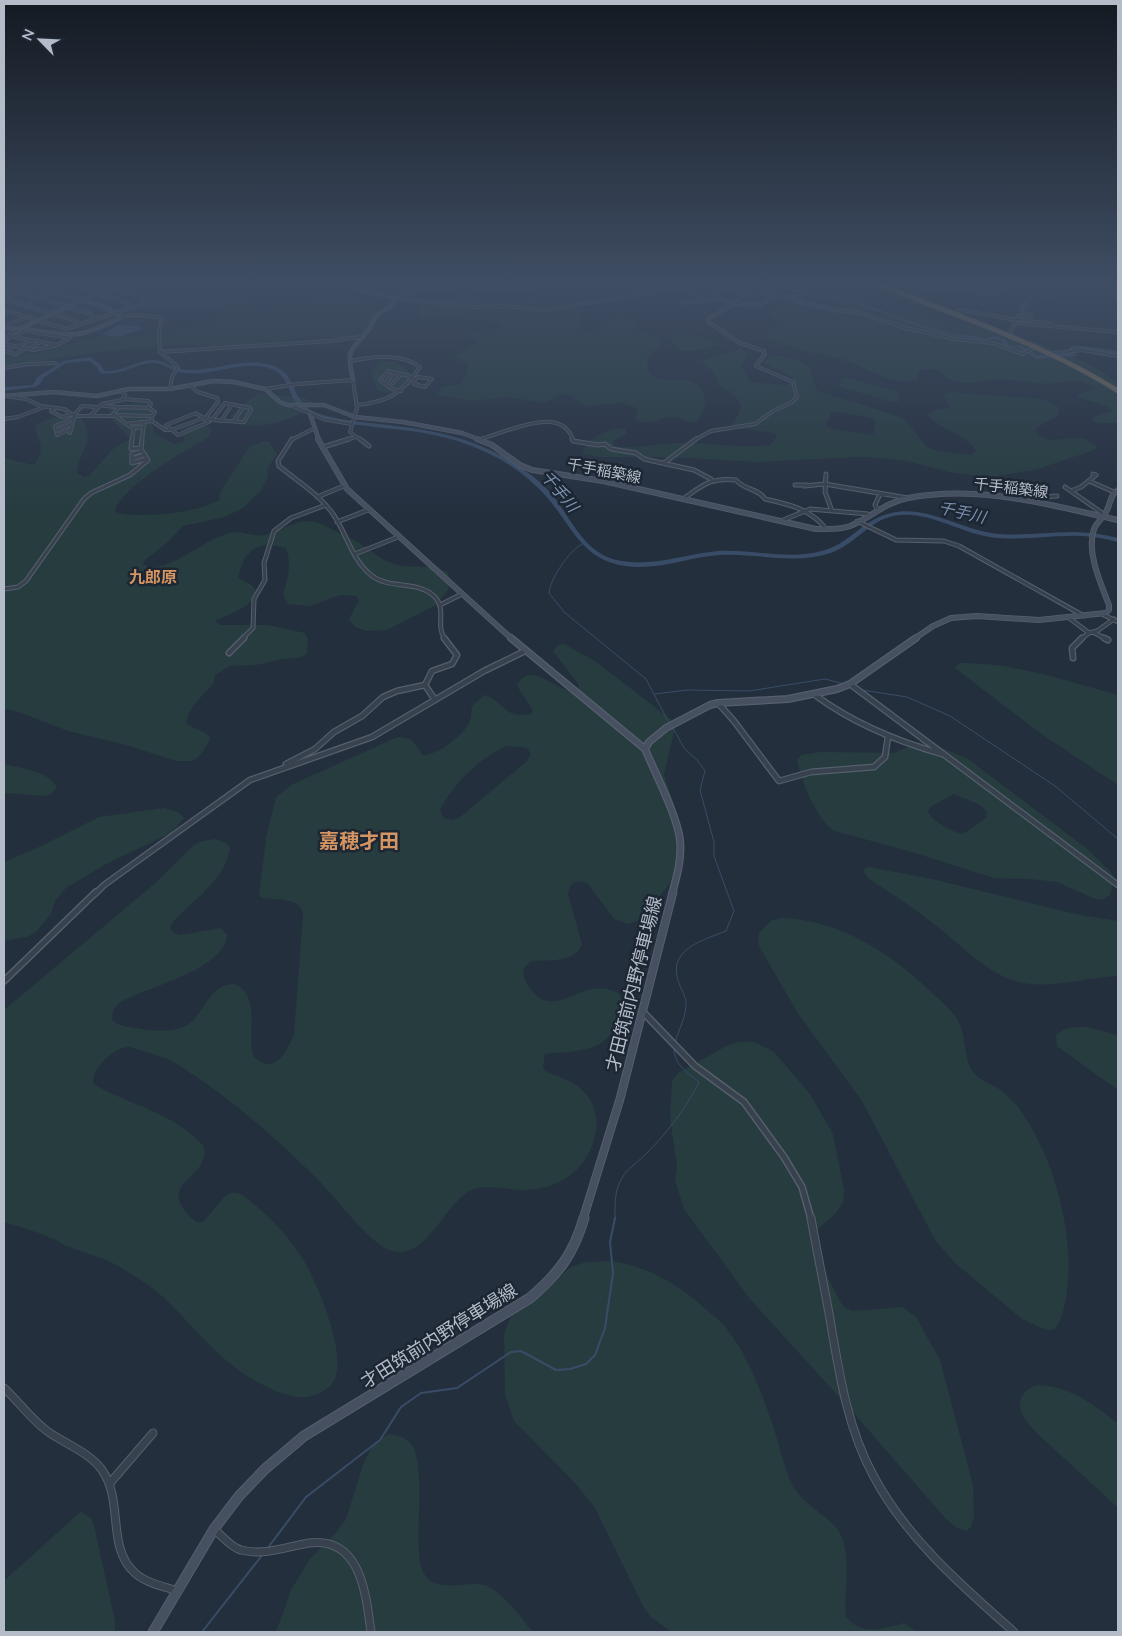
<svg xmlns="http://www.w3.org/2000/svg" width="1122" height="1636" font-family="Lato,'Noto Sans JP',sans-serif">
<style>
.green{fill:#263c3f;fill-rule:evenodd}
.water{fill:#394c67}
.lines{fill:none;stroke-linecap:round;stroke-linejoin:round}
.stream-far1{stroke:#394c67;stroke-width:1}
.stream{stroke:#394c67;stroke-width:2}
.river{fill:#394c67;fill-rule:evenodd}
.street-far4-casing{stroke:#565f6c;stroke-width:4}
.street-far3-casing{stroke:#565f6c;stroke-width:5}
.street-far2-casing{stroke:#565f6c;stroke-width:7}
.street-far1-casing{stroke:#565f6c;stroke-width:8}
.street-casing{stroke:#565f6c;stroke-width:9}
.secondary-far4-casing{stroke:#565f6c;stroke-width:4.5}
.secondary-far3-casing{stroke:#565f6c;stroke-width:6}
.secondary-far2-casing{stroke:#565f6c;stroke-width:8}
.secondary-far1-casing{stroke:#565f6c;stroke-width:9}
.secondary-casing{stroke:#565f6c;stroke-width:11}
.highway-casing{stroke:#434c59;stroke-width:5.5}
.street-far4{stroke:#38414e;stroke-width:2.5}
.street-far3{stroke:#38414e;stroke-width:3}
.street-far2{stroke:#38414e;stroke-width:4.5}
.street-far1{stroke:#38414e;stroke-width:5}
.street{stroke:#38414e;stroke-width:7}
.secondary-far4{stroke:#465061;stroke-width:3}
.secondary-far3{stroke:#465061;stroke-width:4.5}
.secondary-far2{stroke:#465061;stroke-width:5.5}
.secondary-far1{stroke:#465061;stroke-width:7}
.secondary{stroke:#465061;stroke-width:9}
.highway{stroke:#746855;stroke-width:4.5}
.labels{text-anchor:middle;stroke-width:5;stroke-linejoin:round;paint-order:stroke}
.far-street-label{font-size:15px;fill:#b4bcc9;stroke:#1d2633}
.far-water-label{font-size:16px;font-style:italic;fill:#7c92b1;stroke:#1d2633}
.far-quarter-label{font-size:16px;font-weight:bold;fill:#d59563;stroke:#1d2633}
.street-label{font-size:18px;fill:#b4bcc9;stroke:#1d2633}
.quarter-label{font-size:20px;font-weight:bold;fill:#d59563;stroke:#1d2633}
</style>
<rect width="100%" height="100%" fill="#242f3e"/>
<path class="green" d="M165,285H299L253,298L251,300L255,311H263L333,293C351,291 363,301 377,311V320L367,332L360,336L353,338L315,336L252,346L222,348L188,344L97,352L4,367V356C35,358 64,344 94,338C100,336 107,337 113,337C133,337 209,326 222,315L223,311L218,309C193,307 163,315 139,306Z
M928,285H1014L1015,287L1013,289L984,295L941,293L927,287Z
M1033,285H1065L1068,289C1059,302 1039,301 1027,293Z
M820,290L854,294L871,299L872,302L868,309L851,313L850,317C865,327 885,310 902,312C917,314 932,318 947,321C1000,331 1077,349 1118,384V423H1099L1092,420L1094,417L1113,411L1107,406L1078,397L1077,395L1095,389L1094,387L1079,381L1044,384L1000,379L970,383L957,382L946,378L938,369L919,370L918,380C890,386 869,369 845,360C818,351 789,351 764,335L777,322L771,314V311L788,304L821,314L829,312L834,307L850,306L817,296Z
M472,296L481,297L476,306H493L505,310L534,311L536,309L535,307L522,301L524,298C535,297 547,297 550,309C564,308 565,301 579,310V329C595,338 602,324 615,316L635,319L634,331L650,333L660,338V345L647,358C647,364 648,373 653,376C667,386 687,371 701,388C706,395 706,403 703,410C701,416 699,420 694,423C687,422 681,418 674,417C660,416 649,429 635,418L638,411L634,407L621,403L585,406L567,394L560,395L544,403L508,397L473,401L438,395L437,393L442,387L460,384L465,378L468,364L455,356L475,345L477,341L465,336L466,333L497,329L502,325L489,320L422,319L418,316L420,309L418,303L427,298Z
M678,331L716,341L720,345L695,351H681L670,341L672,334Z
M740,349L749,354L741,365L750,382L785,385L793,382V377L763,363L770,356C781,354 801,361 810,367L817,391L898,416L906,421L927,447L938,451L970,455L976,452C969,434 939,430 928,415L936,410L949,408L950,406L942,395L948,392L1041,399L1053,403L1059,408L1057,416L1037,427L1035,431C1047,446 1061,437 1077,438C1085,438 1090,442 1096,446L1097,449L1038,469L998,476H977L949,472L906,461L879,458L859,457L757,462L670,457H602L583,454C583,440 612,425 625,429L627,433L613,441L615,446L619,447C640,448 660,443 681,443C711,442 740,449 770,445L777,437L775,433L731,427L740,411L741,405L734,395L717,384C717,371 712,371 702,364L704,360ZM832,412H840L872,418L875,421L874,433L870,435L829,428L825,425Z
M390,361C400,363 414,372 415,384L386,393L378,391L371,373L379,362Z
M845,377L899,392L900,401L892,402L840,387L838,383Z
M258,394L303,397L314,403C301,420 251,432 233,422L231,416L242,405Z
M139,403L146,404L151,408L150,420L155,434L174,444L183,442L185,440L180,430C189,422 203,421 212,430L209,437C185,451 124,484 115,511L118,513C139,518 203,513 220,499L219,494L250,446L265,441L269,442L277,454L267,469L268,477L260,492L243,508L225,517L183,526L168,542L145,560L143,564C160,576 197,547 212,540C220,536 230,532 238,532C249,533 257,538 268,534C287,528 302,515 323,525C335,531 349,537 361,544C372,550 379,559 391,563C410,570 428,563 448,572L450,581L448,590L436,605L387,630L367,631L355,627L349,619L359,600L356,596L340,595L310,606L288,604L283,594C288,578 292,565 286,548C257,540 244,550 238,578C246,583 256,584 257,596C247,608 230,614 216,620L215,622L221,625H268L305,633L308,640L307,654L299,658L283,659L256,665L230,666L215,675L214,683C203,696 189,706 186,723C195,730 203,729 211,738L203,751L198,757L192,761H176L126,745L68,731L19,712L4,709V458L34,465C47,445 38,444 35,426C45,419 56,416 69,416C76,415 82,417 85,424C94,445 77,454 77,473L84,477L89,476L114,448L130,439L110,417L108,409L113,406Z
M564,644L595,661L673,721L675,728L664,774L682,830V843L677,867L670,883L663,892L637,921L628,924L614,919L588,884C577,878 570,882 568,894L582,944C576,963 549,960 532,961C527,964 521,970 524,977C525,982 531,989 534,993C551,1012 572,993 592,989C601,987 610,989 618,993L623,1001C619,1011 617,1021 612,1031C600,1054 568,1051 545,1054L543,1067L544,1070C554,1076 566,1078 575,1084C593,1096 600,1117 595,1136C587,1171 558,1190 523,1190C505,1190 484,1182 468,1192C443,1207 426,1260 392,1251C371,1245 340,1203 324,1186C287,1148 239,1105 195,1076C187,1071 178,1064 170,1060C157,1055 143,1051 130,1047C116,1046 94,1066 93,1081L94,1084C126,1104 180,1115 204,1147C210,1178 159,1182 187,1213C192,1219 195,1223 203,1222C210,1215 224,1194 232,1193C240,1191 249,1200 255,1205C274,1221 291,1239 304,1261C317,1283 355,1369 328,1388C308,1402 292,1398 271,1389C220,1365 202,1334 163,1297C152,1286 136,1277 123,1269C105,1257 86,1254 67,1246C62,1244 58,1241 54,1239C38,1232 20,1227 4,1222V1010L153,885L194,845L203,841L216,839L227,844L230,848C226,873 207,890 188,907C182,913 174,919 170,927L174,933L180,935L221,928L227,935C225,970 146,987 119,1003L113,1010L112,1020C120,1027 130,1027 141,1029C155,1031 177,1033 190,1023C205,1011 210,984 234,984C263,995 245,1036 254,1057C275,1077 286,1051 294,1035L303,914C301,897 275,900 262,898L259,895L266,838L276,797L293,784L398,737L411,739L423,755C438,755 463,736 470,721C472,716 471,711 472,706L484,695C504,699 502,720 531,714L533,710L517,686C531,656 556,696 578,690L579,685L553,651L558,645ZM507,746L527,748L531,754L527,761L459,818L453,820L444,818L440,810C453,784 480,757 507,746Z
M959,663C1013,662 1067,681 1118,695V785L1040,733L955,668Z
M919,742L933,744L968,759L1086,848L1112,873L1114,881L1110,895L1102,900L1095,899L1057,882L1030,879L994,878L915,853L835,831C817,822 801,780 797,760L801,755L820,752L894,753ZM954,794L980,805L987,812L986,818L963,834C950,831 935,823 928,812L930,807Z
M4,764C21,768 48,771 57,787L51,794L44,796L4,793Z
M164,808L178,812L184,818L171,833L106,864L66,888L55,901L51,914L36,932L27,937L4,941V862L37,848L99,817Z
M869,867L932,879L1080,915L1118,921V976C1089,977 1060,987 1031,984C993,981 966,949 938,927C916,910 893,894 869,879L864,872L865,868Z
M782,918C840,920 891,953 931,992C940,1000 951,1009 957,1019C968,1037 962,1058 974,1073C980,1080 990,1084 999,1089C1006,1094 1012,1100 1018,1107C1055,1157 1076,1237 1066,1298C1064,1309 1062,1319 1055,1329L1049,1330L1041,1328L1022,1319L955,1263L935,1240L862,1101L797,1012L760,948L758,942L759,933L772,920Z
M1076,1027H1086L1118,1035V1090L1057,1046L1056,1035L1065,1029Z
M740,1042H754L774,1052L810,1094L833,1134L844,1190L843,1203L836,1213L817,1230L814,1237L819,1260L840,1301L844,1307L852,1311L902,1307L916,1317L940,1360L973,1485L974,1517L971,1526L967,1531L957,1528L946,1519L851,1410L750,1299L684,1209L675,1180L677,1166L670,1118L672,1081L678,1073L728,1045Z
M612,1261C649,1267 680,1285 708,1311C714,1316 722,1322 727,1329C747,1355 759,1386 770,1417C778,1438 782,1462 791,1482C800,1502 819,1510 834,1525C855,1548 843,1588 846,1617C862,1636 882,1629 904,1623L917,1632H671L650,1616L643,1606L595,1508L576,1484L514,1421L505,1394L504,1334L510,1318L571,1267L586,1262Z
M1037,1385C1073,1387 1090,1403 1118,1423V1508C1098,1489 1077,1470 1056,1451C1045,1440 1029,1428 1022,1414C1016,1400 1024,1389 1037,1385Z
M388,1434C396,1435 403,1436 409,1442C429,1460 412,1542 422,1569C433,1598 468,1578 487,1586C501,1591 524,1620 532,1632H276L291,1590L310,1559L337,1532L346,1519L363,1465L372,1446Z
M82,1512L92,1519L95,1530L115,1621V1632H4V1581L79,1513Z"/>
<path class="water" d="M117,325L137,326L143,329L119,337L102,335Z"/>
<g class="lines">
<path class="stream-far1" d="M582,544C569,551 550,579 549,593L564,612L646,679L669,723
M862,690L907,697L950,716L1055,786L1118,839
M655,694L687,690L749,691L825,679L844,684
M673,728L684,748L699,762L705,771L700,790L714,842V856L734,911L726,931C706,939 671,948 677,976C678,985 685,993 686,1002C687,1016 678,1030 675,1043
M615,1219C615,1205 614,1191 622,1178C627,1169 639,1161 646,1154C666,1134 687,1107 699,1082C687,1072 673,1064 674,1047"/>
<path class="stream" d="M267,1549L306,1497L380,1440L401,1407L421,1393L457,1388L511,1352L521,1351L556,1370L570,1369L586,1364L595,1355L605,1328L613,1273L610,1242L615,1218
M202,1632L263,1554"/>
<path class="river" d="M391,285L460,290L504,289L573,285L527,290L460,293L415,290Z
M758,285H766L859,302L922,325L949,333L986,338L994,336L1005,339L1009,345L1022,346L1037,355L1070,354L1068,350L1072,346H1083L1118,351V354L1075,348L1073,350L1077,355L1076,356L1036,359L1019,348L1006,347L1001,341L994,339L986,340L949,335L918,327L858,304Z
M90,357L101,365L104,371C122,373 136,360 154,360C165,360 174,369 187,370C216,371 246,356 274,366C299,375 289,402 317,413C340,421 364,422 388,425C434,430 479,439 518,466C531,474 543,484 553,496C572,520 584,552 616,560C651,568 684,554 718,551C753,549 790,561 825,550C850,543 865,518 891,513C926,505 958,528 991,533C1018,537 1045,532 1073,532C1088,532 1103,534 1118,538V542C1102,538 1086,535 1069,536C1043,536 1016,541 990,537C958,532 926,509 893,516C869,521 854,545 831,553C794,565 757,553 720,555C688,557 657,571 625,566C580,559 572,525 545,495C527,475 505,460 481,450C451,436 417,431 384,428C360,425 335,423 312,415C280,402 299,370 258,366C233,364 210,376 185,373C172,372 161,361 149,363C130,366 121,376 100,373L97,367L89,361L66,363L43,378L40,384L35,387L4,391V387L32,385L35,382V380L39,376L63,361Z"/>
<defs>
<path id="street-far4" d="M30,285L83,300
M382,285L413,290
M713,285L794,298L801,296L814,285
M778,285L807,291
M896,285L997,293L1000,291V285
M683,286L703,299
M84,290L95,285
M18,292L33,286
M97,293L111,287L143,298L142,303L133,307
M1115,296L1118,299
M395,298L472,307L503,306L546,310L692,285
M400,298L427,285
M794,298L796,301L835,310L860,313L906,328L954,339L993,343L1023,354L1034,348
M4,299L18,292L85,312L97,319
M4,299L70,319L80,324
M715,299L718,294L715,292L719,285
M683,303L720,299L740,304L761,305L774,295
M4,310L66,329L133,307L121,300L69,285L24,305
M953,314L961,310L1016,320
M122,317L134,315L162,317L159,332L160,352L178,367L172,377L170,389
M1016,319L1052,324
M1015,323L1118,332
M4,326L27,317
M4,335L57,345L70,338L27,331
M8,336L19,329
M10,336L4,344L33,350L54,346
M1009,336L1018,316H1033L1022,312L1021,309L1031,299L1029,296
M14,337L25,330
M14,346L5,352L16,354L25,349
M16,347L31,341
M28,349L39,343
M160,352L330,341L361,337
M1048,354L1082,350L1118,356
M350,361C373,357 401,352 420,367C401,394 389,402 356,405
M4,368L29,364L56,363
M418,377L432,379L425,387L414,384L415,379Z
M412,379H415
M385,384L394,372
M389,387L401,374
M265,389L297,384L353,380L357,408L350,432L361,440
M401,391L392,389L380,380L388,371L413,377
M6,396L26,399L41,406L64,409L74,416H116L126,424L152,421L165,430H171L206,417L218,402L217,398L198,392L189,385
M123,399L148,401L151,404L148,408
M225,403L250,408L251,410L244,422L212,420Z
M104,406L119,407
M293,406L323,419L351,424
M55,408L51,411L62,417L73,414
M196,413L209,422L178,435L166,425Z
M75,414L82,406L97,407L95,409
M113,414L119,407L149,408L155,412L152,416
M91,415L102,404L122,400L125,395L121,390
M113,415L152,416V421
M206,417L212,420
M4,419L18,417L44,407
M221,421L232,404
M234,421L243,407
M126,424L133,428L144,427
M71,429L57,435L55,426L74,418
M57,430L72,424
M70,433L74,417
M480,439C506,433 561,403 573,440
M132,440L134,428
M142,440L144,422
M291,440L313,429
M345,440L356,437
M694,440L711,431L755,424L773,411L791,403L797,397L793,382L756,366L765,354L764,351L740,343L708,322L709,318L722,311L748,291"/>
<path id="street-far3" d="M132,439L131,449L141,448
M292,439L278,461L279,466C297,481 319,494 333,514C347,534 352,560 371,575C389,590 419,580 435,597C447,610 435,626 445,639
M360,439L369,446
M572,439L573,441L598,445L605,444L611,449L636,453L644,459L694,470L711,479
M323,447L349,439
M142,451L132,454V463L146,459
M132,459L144,455
M664,463L696,439
M826,474L825,492L832,511
M1089,481L1114,492
M795,485H807
M804,486L825,484L908,498
M1065,487L1105,515
M1071,491L1081,487L1096,475L1093,474
M317,497L344,486
M683,499C703,485 711,477 736,480C744,490 758,488 765,499C788,504 811,509 826,529
M1034,501L1041,497L1057,496
M877,509L875,505L880,494
M781,521L810,509L868,514
M857,521L896,540L944,541L959,546L1084,616
M337,522L368,510
M355,554L398,537
M4,589L18,587L26,581L84,499L91,493L130,475L148,460L141,449L142,439
M440,605L462,594
M1102,614L1118,622
M1068,617L1089,633L1097,631L1114,619
M1093,632L1106,639
M242,639L253,628L254,599L265,580L264,563L274,531L291,518L326,505
M1081,639L1089,633"/>
<path id="street-far2" d="M1104,638L1108,640
M229,653L244,638
M1073,658L1072,648L1082,638
M850,684L1118,885
M425,685L435,700
M815,695C854,724 896,741 942,754
M718,703L734,721L779,781L811,772L874,767L885,757L888,737
M286,764L315,749L334,732L362,716L383,697L397,691L425,685L432,671L452,664L457,655L444,638
M95,894L104,885L250,780L372,737L484,671L525,651"/>
<path id="street-far1" d="M4,981L96,892
M642,1011L695,1066L744,1102L784,1157L802,1187L811,1219"/>
<path id="street" d="M811,1218C817,1252 824,1285 830,1319C839,1372 847,1427 873,1475C906,1538 962,1586 1014,1632
M4,1388C19,1402 31,1419 47,1431C65,1444 89,1452 102,1470C124,1501 106,1547 135,1573C146,1583 163,1586 177,1591
M110,1483L153,1433
M214,1529C221,1535 232,1548 241,1550C265,1556 285,1547 309,1543C361,1536 366,1595 371,1632"/>
<path id="secondary-far4" d="M349,285L356,289L395,298C392,308 386,308 378,314C374,317 373,323 370,327C353,354 345,342 353,380
M4,294L21,285
M83,300L105,307L122,317
M4,328C29,327 53,336 78,334C94,332 108,323 122,317
M22,328L97,293
M4,396L53,392L97,396L129,389H170L213,381L234,382L265,389L280,402L288,405H324L355,417L403,422L462,433L481,440
M310,414L319,440"/>
<path id="secondary-far3" d="M318,439L347,489L512,639
M477,439L492,445L520,465L532,470L603,481L816,529C827,529 839,530 850,526C870,518 886,502 908,498C978,484 1050,505 1118,520
M914,639L933,626L951,618L977,616L1039,620L1106,613L1109,610V605C1101,584 1086,552 1094,529C1097,522 1104,517 1107,510C1111,502 1110,495 1118,490"/>
<path id="secondary-far2" d="M511,638L645,749
M672,894C677,876 682,858 680,840C677,815 655,773 645,749L649,742L666,728L710,705L718,703L788,699L837,689L850,684L916,638"/>
<path id="secondary-far1" d="M583,1219L620,1099L673,892"/>
<path id="secondary" d="M153,1632L214,1529L239,1496L265,1469L304,1436L530,1298C559,1273 573,1255 584,1218"/>
<path id="highway" d="M879,285C959,316 1045,345 1118,391"/>
</defs>
<use href="#street-far4" class="street-far4-casing"/>
<use href="#street-far3" class="street-far3-casing"/>
<use href="#street-far2" class="street-far2-casing"/>
<use href="#street-far1" class="street-far1-casing"/>
<use href="#street" class="street-casing"/>
<use href="#secondary-far4" class="secondary-far4-casing"/>
<use href="#secondary-far3" class="secondary-far3-casing"/>
<use href="#secondary-far2" class="secondary-far2-casing"/>
<use href="#secondary-far1" class="secondary-far1-casing"/>
<use href="#secondary" class="secondary-casing"/>
<use href="#highway" class="highway-casing"/>
<use href="#street-far4" class="street-far4"/>
<use href="#street-far3" class="street-far3"/>
<use href="#street-far2" class="street-far2"/>
<use href="#street-far1" class="street-far1"/>
<use href="#street" class="street"/>
<use href="#secondary-far4" class="secondary-far4"/>
<use href="#secondary-far3" class="secondary-far3"/>
<use href="#secondary-far2" class="secondary-far2"/>
<use href="#secondary-far1" class="secondary-far1"/>
<use href="#secondary" class="secondary"/>
<use href="#highway" class="highway"/>
</g>
<linearGradient id="sky" x2="0" y2="1"><stop stop-color="#141a22"/><stop offset="0.55" stop-color="#3f4d63"/><stop offset="1" stop-color="#3f4d63" stop-opacity="0"/></linearGradient>
<rect width="1122" height="514" fill="url(#sky)"/>
<g class="labels">
<g class="far-street-label">
<text transform="translate(604 471) rotate(11)" y="5">千手稲築線</text>
<text transform="translate(1011 488) rotate(7)" y="5">千手稲築線</text>
</g>
<g class="far-water-label">
<text transform="translate(560 491) rotate(50)" y="6">千手川</text>
<text transform="translate(962 512) rotate(13)" y="6">千手川</text>
</g>
<g class="far-quarter-label">
<text x="153" y="583">九郎原</text>
</g>
<g class="street-label">
<text transform="translate(634 984) rotate(-76)" y="6">才田筑前内野停車場線</text>
<text transform="translate(439 1336) rotate(-32)" y="6">才田筑前内野停車場線</text>
</g>
<g class="quarter-label">
<text x="359" y="848">嘉穂才田</text>
</g>
</g>
<rect width="1122" height="1636" fill="none" stroke="#b4bcc9" stroke-width="10"/>
<g transform="translate(40 40) rotate(294)" stroke="#1d2633" stroke-width="4" paint-order="stroke">
<path d="M0-4L9 19L0 12L-9 19Z" fill="#b4bcc9"/>
<text y="-8" font-size="14" font-weight="bold" text-anchor="middle" fill="#b4bcc9">N</text>
</g>
</svg>
